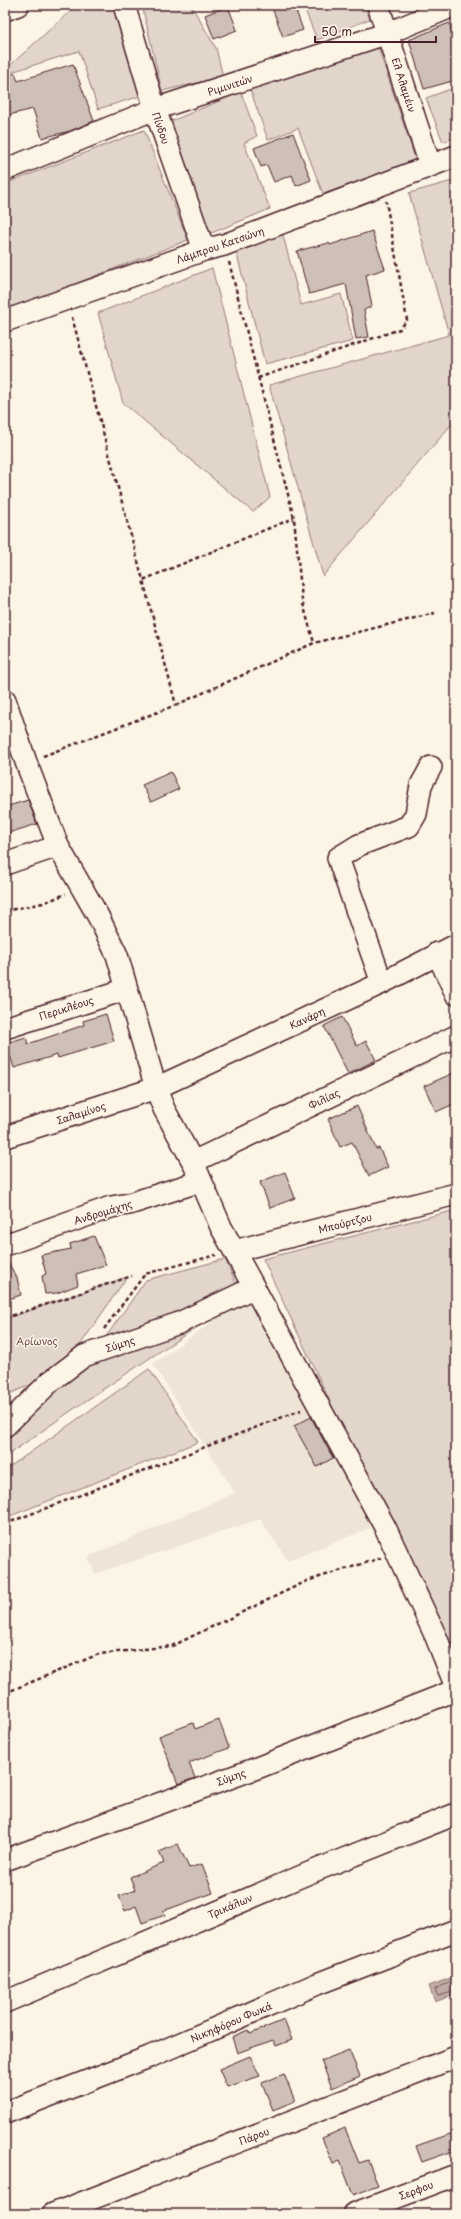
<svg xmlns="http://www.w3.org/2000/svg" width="461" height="2219" font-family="'Playpen Sans',sans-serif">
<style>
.built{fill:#eee5d7}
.green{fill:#e2d5ca;stroke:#967a7a}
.water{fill:#c0aca5;stroke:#917474}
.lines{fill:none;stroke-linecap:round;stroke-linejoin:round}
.shore{stroke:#79575c;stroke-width:1}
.building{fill:#cfc0b7;stroke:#4a1f2b}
.minor-casing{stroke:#4a1f2b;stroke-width:24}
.path{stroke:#4a1f2b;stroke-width:2.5;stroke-dasharray:4 3;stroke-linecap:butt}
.minor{stroke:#fcf5e5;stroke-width:21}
.labels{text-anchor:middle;stroke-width:3;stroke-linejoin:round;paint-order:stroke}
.street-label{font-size:10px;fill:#4a1f2b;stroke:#fcf5e5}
.park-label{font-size:10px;fill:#704c53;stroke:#fcf5e5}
</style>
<rect width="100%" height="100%" fill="#fcf5e5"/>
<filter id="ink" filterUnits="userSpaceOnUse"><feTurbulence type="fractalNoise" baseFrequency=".025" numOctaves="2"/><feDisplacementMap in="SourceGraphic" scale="8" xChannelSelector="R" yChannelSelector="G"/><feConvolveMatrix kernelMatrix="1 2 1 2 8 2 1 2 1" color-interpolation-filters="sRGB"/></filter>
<g filter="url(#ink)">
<path class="built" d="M247,1297L378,1525L288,1561L260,1519L95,1574L88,1557L235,1493L153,1364Z"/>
<path class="green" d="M77,5H116L144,95L98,109L79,51L5,74V70Z
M142,5H191L216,48L223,77L162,91Z
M303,5H364L370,19L317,40Z
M377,44L416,161L323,194L298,128L268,140L249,86Z
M456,87V137L443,142L426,98Z
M241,92L257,136L244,143L270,209L209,234L169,122Z
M144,130L188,240L5,311V184Z
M456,180V419L323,576L269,385L449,335L409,193Z
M283,235L301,305L341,294L353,341L265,364L235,247Z
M212,268L270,497L253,512L123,403L98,313Z
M456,1210V1670L263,1259Z
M225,1259L238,1288L100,1345L146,1280Z
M127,1277L76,1351L30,1385L5,1396V1319Z
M207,1320L75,1408L5,1457V1438L86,1361Z
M149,1369L198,1442L5,1518V1470Z"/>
<path class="water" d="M456,1976V1994L435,2002L429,1986Z"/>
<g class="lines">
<path class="shore" d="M456,1980L435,1989L438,1996L456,1991"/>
</g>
<path class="building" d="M271,5H294L303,30L283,37Z
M228,6L237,30L214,39L205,15Z
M449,23L456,47V80L424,89L409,40Z
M73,64L94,121L70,131L42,138L33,109L5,116V77L15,73L18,81Z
M293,133L311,180L296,186L292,175L274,182L267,165L261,167L254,148Z
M372,231L385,269L366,275L372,306L364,310L369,337L356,339L346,284L309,294L297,251L329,243L330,245Z
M171,772L179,789L151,802L142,785Z
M28,800L37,824L5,834V807Z
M106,1014L114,1041L58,1058L57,1055L14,1068L6,1043L26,1037L28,1044L84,1025L83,1021Z
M342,1017L357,1046L366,1041L376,1060L348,1074L324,1026Z
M456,1072V1103L436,1112L424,1086Z
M357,1106L376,1149L379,1148L388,1167L369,1176L352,1142L340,1147L328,1119Z
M285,1172L295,1198L270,1208L260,1182Z
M94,1236L106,1265L76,1274L78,1285L57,1293L45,1294L42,1276L46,1274L41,1255L71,1249L70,1244Z
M5,1257L17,1278L21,1295L5,1300Z
M311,1417L333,1458L317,1467L294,1426Z
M219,1720L229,1748L189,1763L195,1778L178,1784L159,1736L193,1723L195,1729Z
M178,1844L189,1868L202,1864L213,1893L163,1911L165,1915L142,1923L136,1906L125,1911L119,1896L135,1890L130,1877L164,1863L159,1852Z
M284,2020L292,2040L276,2046L273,2040L237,2053L232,2037L248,2030L250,2034Z
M349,2050L360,2076L332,2088L321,2061Z
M250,2056L260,2076L227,2087L219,2069Z
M284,2074L295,2101L273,2110L262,2083Z
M345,2128L359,2163L368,2160L378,2186L353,2195L340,2161L333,2164L322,2138Z
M456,2132V2150L422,2162L416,2146Z"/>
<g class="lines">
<defs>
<path id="minor" d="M124,5L155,109L204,250
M378,5L430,165
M5,10L18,5
M5,170L155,109L388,33L456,5
M5,321L204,250L224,245L456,156
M5,700L26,762L58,846L98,916L117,955L156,1088L164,1109L193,1162L221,1227L385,1527L436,1637L456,1687
M5,864L58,846
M437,953L456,994
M382,983L338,858L359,845L409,826L416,814L421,785L431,767
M5,1028L127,989
M5,1137L156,1088L382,983L456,945
M193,1162L456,1036
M5,1245L111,1207L129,1204L201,1181
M234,1251L456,1194
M5,1426L51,1381L84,1356L179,1323L253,1288
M5,1860L257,1768L456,1690
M5,2002L309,1873L456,1814
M5,2113L149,2057L317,1984L456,1930
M53,2214L456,2057
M353,2214L456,2175"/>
</defs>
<use href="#minor" class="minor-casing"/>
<path class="path" d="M229,262L294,518L302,600L314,643
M72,317L143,580L294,518
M258,378L400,329L407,320L386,201
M176,705L314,643L435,613
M43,756L176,705L143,580
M5,911L43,903L66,894
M5,1318L132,1276
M104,1329L145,1274L216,1255
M5,1524L301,1410
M5,1693L99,1654L172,1646L307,1581L381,1558"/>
<use href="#minor" class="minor"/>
</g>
</g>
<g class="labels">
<g class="street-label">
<text transform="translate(230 85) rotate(-18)" y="4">Ριμινιτών</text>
<text transform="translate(404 85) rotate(72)" y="4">Ελ Αλαμέιν</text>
<text transform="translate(161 128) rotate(71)" y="4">Πίνδου</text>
<text transform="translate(220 245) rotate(-19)" y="4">Λάμπρου Κατσώνη</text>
<text transform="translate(66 1008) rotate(-18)" y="4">Περικλέους</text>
<text transform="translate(307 1018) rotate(-25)" y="4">Κανάρη</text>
<text transform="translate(324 1099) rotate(-26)" y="4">Φιλίας</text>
<text transform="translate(81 1113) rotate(-18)" y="4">Σαλαμίνος</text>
<text transform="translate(103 1212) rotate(-17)" y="4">Ανδρομάχης</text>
<text transform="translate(345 1223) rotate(-14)" y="4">Μπούρτζου</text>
<text transform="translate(120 1344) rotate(-18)" y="4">Σύμης</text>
<text transform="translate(231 1777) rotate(-20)" y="4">Σύμης</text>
<text transform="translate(230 1906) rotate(-23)" y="4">Τρικάλων</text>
<text transform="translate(231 2022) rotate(-23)" y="4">Νικηφόρου Φωκά</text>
<text transform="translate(254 2136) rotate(-21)" y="4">Πάρου</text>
<text transform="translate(416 2190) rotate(-21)" y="4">Σερφου</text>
</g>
<g class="park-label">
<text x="37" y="1345">Αρίωνος</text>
</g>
</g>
<rect width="461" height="2219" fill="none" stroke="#fcf5e5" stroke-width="20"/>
<rect x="10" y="10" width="441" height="2199" fill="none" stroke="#4a1f2b" stroke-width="1.5" filter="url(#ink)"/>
<path d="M315 36v6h121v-6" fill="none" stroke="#4a1f2b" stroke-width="2"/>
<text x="321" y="36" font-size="12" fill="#4a1f2b" stroke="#fcf5e5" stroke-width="3" paint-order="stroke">50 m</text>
</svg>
